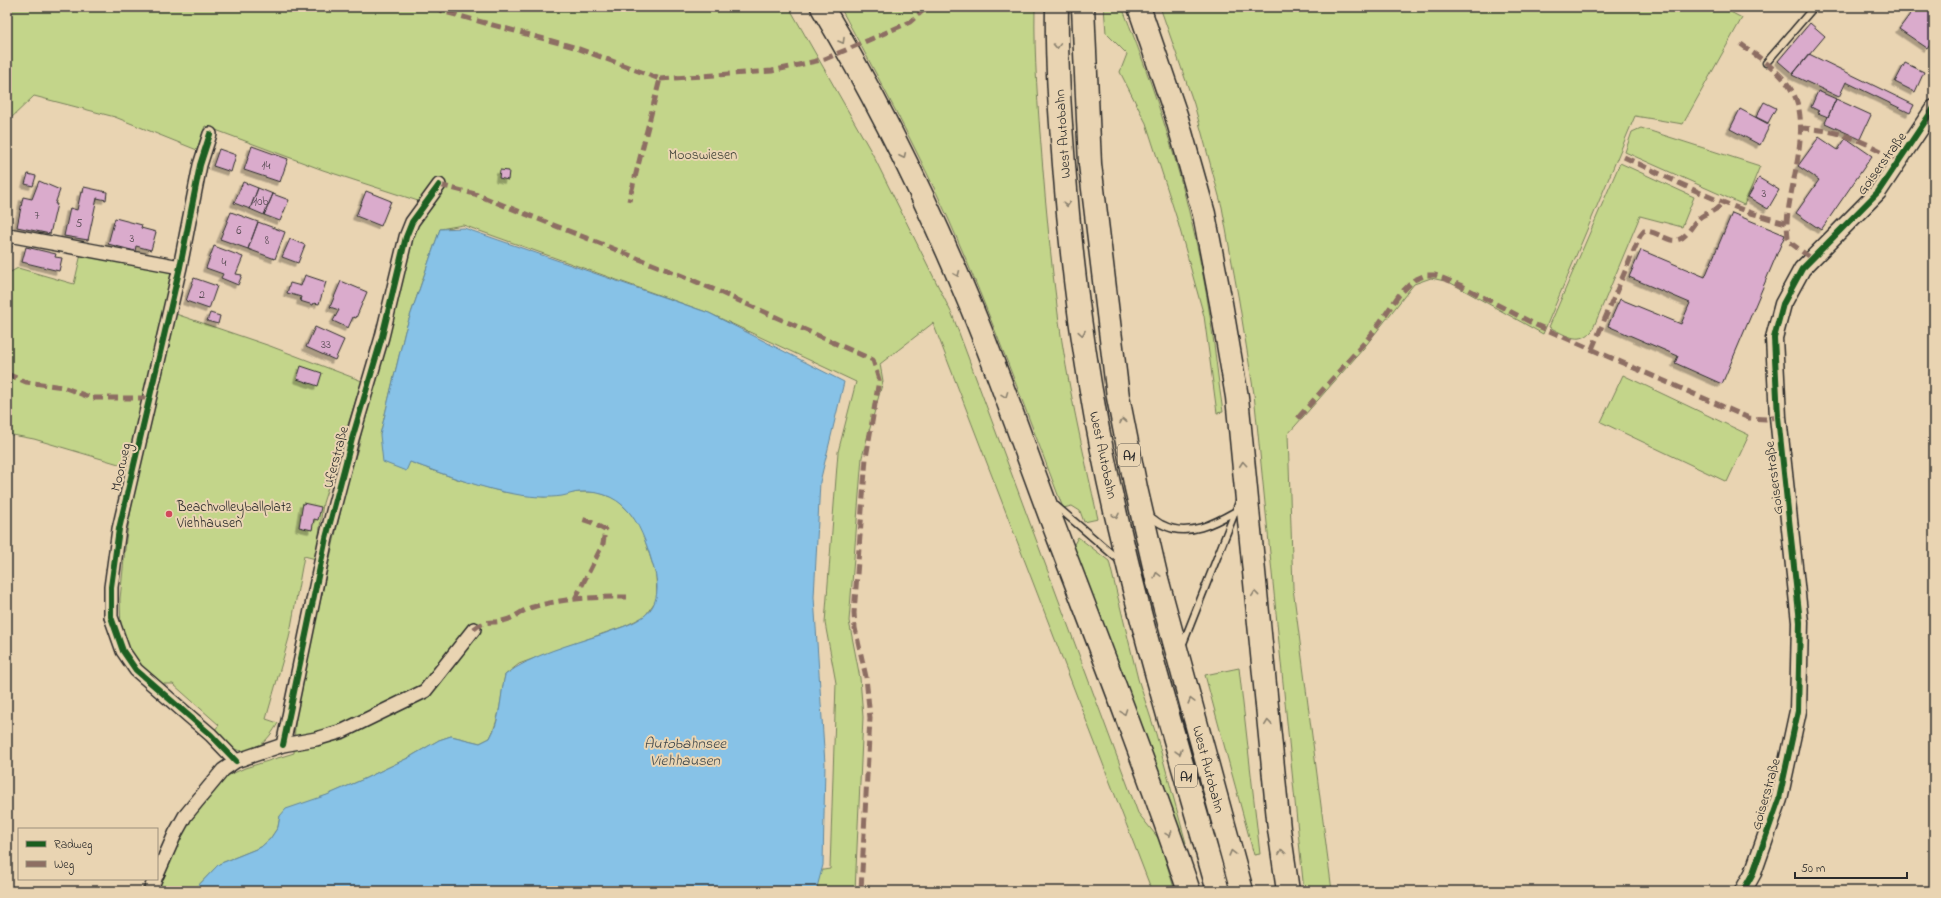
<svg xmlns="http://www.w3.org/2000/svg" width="1941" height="898" font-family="'Indie Flower',sans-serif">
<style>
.green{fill:#c3d58a;stroke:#77805a}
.water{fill:#87c2e7;stroke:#62869c}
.building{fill:#daabcc;stroke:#2b2b2b;filter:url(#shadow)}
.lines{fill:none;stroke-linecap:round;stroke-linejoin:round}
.service-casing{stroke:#2b2b2b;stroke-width:9}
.minor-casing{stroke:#2b2b2b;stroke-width:16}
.tertiary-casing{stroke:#2b2b2b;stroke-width:19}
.motorway-casing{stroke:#2b2b2b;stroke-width:25}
.service{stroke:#e9d4b2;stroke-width:6}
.minor{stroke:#e9d4b2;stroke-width:13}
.tertiary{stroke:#e9d4b2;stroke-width:16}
.motorway{stroke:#e9d4b2;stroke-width:22}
.quiet{stroke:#8d6e63;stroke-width:5;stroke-dasharray:10 5;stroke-linecap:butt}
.cycleway-casing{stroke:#e9d4b2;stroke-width:8}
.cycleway{stroke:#1b5e20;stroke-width:6}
.oneway{stroke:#8a806e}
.poi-dot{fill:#d1495b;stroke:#e9d4b2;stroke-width:1.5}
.labels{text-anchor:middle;stroke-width:4;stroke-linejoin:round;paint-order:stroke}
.number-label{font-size:12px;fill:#574b53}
.shield{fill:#e9d4b2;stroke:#645e54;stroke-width:1}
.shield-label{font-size:13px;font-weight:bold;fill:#2b2b2b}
.street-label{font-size:14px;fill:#2b2b2b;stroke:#e9d4b2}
.park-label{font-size:14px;fill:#424439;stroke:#e9d4b2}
.poi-label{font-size:14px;fill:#2b2b2b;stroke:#e9d4b2;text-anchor:start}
.water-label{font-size:15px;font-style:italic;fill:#394247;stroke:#e9d4b2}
</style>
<defs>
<filter id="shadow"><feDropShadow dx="-3.5" dy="3.5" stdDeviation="0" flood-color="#0004"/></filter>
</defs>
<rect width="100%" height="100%" fill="#e9d4b2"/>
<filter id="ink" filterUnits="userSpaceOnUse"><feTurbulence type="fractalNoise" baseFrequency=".025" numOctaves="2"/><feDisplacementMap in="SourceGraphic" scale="8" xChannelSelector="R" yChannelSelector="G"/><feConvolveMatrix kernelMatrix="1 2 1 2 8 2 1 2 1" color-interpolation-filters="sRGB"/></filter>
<g filter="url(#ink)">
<path class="green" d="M7,7H789L872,153L952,314L1138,813L1159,839L1175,891H1152L933,323L880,364L883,381L862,457L849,621L860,678L863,717L855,891H816L808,879L817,871L830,869L836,683L825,623L838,452L856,382L709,313L463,225L440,229L405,331L380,435L410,462L457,479L503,492L544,497L579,492H597L616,499L630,513L641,528L656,575L657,599L645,616L625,626L567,646L519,664L505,675C501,696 500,718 490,738L480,743L451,736L439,740L408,758L364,779L280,816L278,827L270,839L261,847L219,864L193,891H158L175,846L186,824L212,789L227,776L245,768L294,753L295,724L297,703L347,483L359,445L365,412L414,233L427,208L418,201L323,170L205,126L197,150L115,117L34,96L7,122Z
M840,7H1035C1034,57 1038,108 1042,158C1046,210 1051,262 1058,314C1067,383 1083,451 1098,519L1084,522L1080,511L1072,506L1063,508C1026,411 991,315 949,220C916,147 878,77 840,7Z
M1104,7H1122C1162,105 1194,212 1210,316C1215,348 1218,380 1223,412L1217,413L1204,316L1177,219L1146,123L1120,72L1127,54L1106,33Z
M1160,7H1721L1742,18L1683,124L1635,116L1543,334L1449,282L1431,278L1414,284L1363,349L1288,434L1293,588L1332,891H1304L1254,394L1239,301L1222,207L1194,104Z
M1641,128L1760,166L1744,205L1625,152L1632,132Z
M1620,163L1694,197L1682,227L1640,216L1592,331C1579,346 1564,334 1549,327Z
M81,254L173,273L164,310L270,346L362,381L323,503L316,559L304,556L289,638L266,719L278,723C268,741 252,759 230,747C224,744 219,737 213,732L219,725L173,684H154L123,644L121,631L120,599L126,539L138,468L129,467L34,439L7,434V274L18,268L74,284Z
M1623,375L1749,435L1727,482L1601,422Z
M1078,537L1109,561L1138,679L1156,734L1186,843L1183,844L1072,548Z
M1239,668L1260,854L1254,855L1205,675Z"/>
<path class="water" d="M464,228L709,313L844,382L820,482L814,597L825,764L823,865L816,891H193L219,864L261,847L270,839L278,827L280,816L286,809L327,795L364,779L408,758L439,740L451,736L480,743L490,738C501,719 500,696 505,675C533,654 570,645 603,634C616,629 632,625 644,616C659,605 659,585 654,569C643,530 629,489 580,492C574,492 568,495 562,496C548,498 534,497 520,495C482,489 446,475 410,462L406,471L383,462L380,435L405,331L440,229Z"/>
<path class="building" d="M1909,7H1934V38L1927,48L1899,29L1913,10Z
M1810,23L1825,36L1793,74L1778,61Z
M1809,54L1914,105L1910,113L1846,82L1839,97L1792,75Z
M1905,63L1924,72L1915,92L1895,82Z
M1818,91L1836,99L1828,117L1818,113L1819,111L1811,107Z
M1836,99L1871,115L1860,139L1825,123Z
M1764,102L1776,108L1768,123L1756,117Z
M1740,109L1770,125L1760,145L1730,129Z
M1819,137L1838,150L1846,138L1872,156L1821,230L1796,213L1819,180L1798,166Z
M252,146L288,159L280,182L244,170Z
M219,149L236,155L231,172L213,166Z
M500,170L509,171L508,180L499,178Z
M28,174L36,176L33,186L25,184Z
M1759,178L1779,190L1768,209L1748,197Z
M39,181L60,190L55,204H57L50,234L17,227L23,197L32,199Z
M243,182L258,188L250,209L234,203Z
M84,187L107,192L106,200L97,198L88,240L64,236L70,208L77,210L81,192L83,193Z
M258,188L273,194L264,215L250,209Z
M366,191L391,201L381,226L356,216Z
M273,194L289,200L280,221L264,215Z
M231,212L258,222L248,249L220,239Z
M1732,213L1785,235L1722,384L1675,363L1678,356L1608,326L1620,299L1681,324L1690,303L1629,277L1641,250L1705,277Z
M115,218L142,225L141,228L156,232L151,250L136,246L135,251L108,244Z
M258,222L285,232L275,259L248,249Z
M290,239L305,245L298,263L282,257Z
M7,245L12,246L9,257H7Z
M214,246L243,257L236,274L242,275L238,285L221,278L223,274L206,268Z
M26,247L56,254L55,257L62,258L59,271L22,262Z
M305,275L326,282L319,304L314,303L313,305L300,301L301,297L287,293L290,283L301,286Z
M194,278L217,286L209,309L186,301Z
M341,281L367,292L356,318L353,317L348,328L333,321L339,310L330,307Z
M210,313L220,316L218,324L207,321Z
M315,327L344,340L335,360L306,347Z
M301,366L322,373L318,386L297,379Z
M303,503L321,507L318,520L314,519L312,530L299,527Z"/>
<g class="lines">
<defs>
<path id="service" d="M1766,63L1814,7
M1054,504L1120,561
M1148,515C1153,518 1158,523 1163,525C1188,538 1215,523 1236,511
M1182,646L1239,502"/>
<path id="minor" d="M210,134L200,165L180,267L119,529L111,587V617L123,651L136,670L211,735L236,761
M14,236L180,267
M283,745L326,538L352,439L382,337L406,237L412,222L439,185
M157,875L175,834L185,816L223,770L236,761L283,745L316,739L343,731L425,691L474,629
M150,891L155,879"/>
<path id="tertiary" d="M1743,891L1753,873L1779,799L1798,711L1800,622L1778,417L1774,338L1783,304L1802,269L1878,192L1934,108"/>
<path id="motorway" d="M822,7C880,104 929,205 972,309C1000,377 1024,447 1050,516C1098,641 1146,765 1189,891
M1057,7C1056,60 1060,113 1064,165C1073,289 1091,412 1120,532C1148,653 1185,772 1218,891
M1083,7L1090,164L1118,397L1136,488L1157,579L1242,891
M1139,7L1176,115L1204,214L1221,303L1237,397L1279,829L1288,891"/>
</defs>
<use href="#service" class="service-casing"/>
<use href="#minor" class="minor-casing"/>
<use href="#tertiary" class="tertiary-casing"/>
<use href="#motorway" class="motorway-casing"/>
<use href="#service" class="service"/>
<use href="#minor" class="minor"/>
<use href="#tertiary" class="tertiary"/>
<use href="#motorway" class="motorway"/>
<path class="quiet" d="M434,7L445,12L574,47L660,79L629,201
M1741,44C1759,58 1781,71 1792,91C1813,125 1789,185 1787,223C1787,229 1788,235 1788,241L1812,259
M660,79L772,71L825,59L910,22L927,7
M1800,128C1841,130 1864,141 1899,161
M1624,157C1678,182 1730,210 1787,223
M439,185L475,194L690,279L873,360L879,380L866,458L854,613L855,628L866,677L870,718L861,891
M1592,349L1640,236L1644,231C1655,231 1661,237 1671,240C1687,243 1691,223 1702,216C1711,210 1715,213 1722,203
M7,374L26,382L63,387L92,398H149
M1298,418L1371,335L1399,295L1414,280L1426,275H1435L1460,285L1536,325L1749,418L1766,419L1778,417
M575,599L603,544L605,530L591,522L581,519
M474,629C486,619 492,624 506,620C516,617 522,610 533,607C564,598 595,597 627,597"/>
<defs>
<path id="cycleway" d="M210,134L200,165L180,267L119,529L111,587V617L123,651L136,670L211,735L236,761
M283,745L326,538L352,439L382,337L406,237L412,222L439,185
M1743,891L1753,873L1779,799L1798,711L1800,622L1778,417L1774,338L1783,304L1802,269L1878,192L1934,108"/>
</defs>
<use href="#cycleway" class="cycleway-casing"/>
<use href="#cycleway" class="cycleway"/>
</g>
<defs><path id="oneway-chevron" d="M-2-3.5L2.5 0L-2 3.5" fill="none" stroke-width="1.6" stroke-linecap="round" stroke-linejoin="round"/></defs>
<g class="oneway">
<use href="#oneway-chevron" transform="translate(842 41) rotate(60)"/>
<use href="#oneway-chevron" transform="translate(1057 46) rotate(88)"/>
<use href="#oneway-chevron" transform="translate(903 156) rotate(65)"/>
<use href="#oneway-chevron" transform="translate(1067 204) rotate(86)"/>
<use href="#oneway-chevron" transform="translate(957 274) rotate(67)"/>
<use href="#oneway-chevron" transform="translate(1082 333) rotate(81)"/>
<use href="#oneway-chevron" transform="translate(1005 395) rotate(69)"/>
<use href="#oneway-chevron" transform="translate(1123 421) rotate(-101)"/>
<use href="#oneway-chevron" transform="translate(1243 464) rotate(-95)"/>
<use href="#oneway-chevron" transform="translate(1116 516) rotate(78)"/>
<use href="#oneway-chevron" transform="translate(1157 575) rotate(-104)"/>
<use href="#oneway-chevron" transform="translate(1255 594) rotate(-96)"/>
<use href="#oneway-chevron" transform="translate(1191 701) rotate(-105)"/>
<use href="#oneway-chevron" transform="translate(1124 712) rotate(70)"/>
<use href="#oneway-chevron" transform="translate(1268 723) rotate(-96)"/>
<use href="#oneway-chevron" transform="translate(1179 752) rotate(74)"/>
<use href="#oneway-chevron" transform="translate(1169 834) rotate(70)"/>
<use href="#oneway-chevron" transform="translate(1282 852) rotate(-98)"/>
<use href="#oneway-chevron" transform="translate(1232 853) rotate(-105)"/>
</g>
</g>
<circle class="poi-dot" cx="169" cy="514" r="4"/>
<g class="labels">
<g class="number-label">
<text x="266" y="169">14</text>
<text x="1764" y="197">3</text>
<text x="261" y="205">10b</text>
<text x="37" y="219">7</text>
<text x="79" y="227">5</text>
<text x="239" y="234">6</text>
<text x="132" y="242">3</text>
<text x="267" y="244">8</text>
<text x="224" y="266">4</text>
<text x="202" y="298">2</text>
<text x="326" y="348">33</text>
</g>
<g class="shield">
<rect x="1118" y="444" width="22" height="22" rx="3"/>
<rect x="1175" y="765" width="22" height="22" rx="3"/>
</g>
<g class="shield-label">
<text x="1129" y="460">A1</text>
<text x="1186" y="781">A1</text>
</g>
<g class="street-label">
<text transform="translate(1062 134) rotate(-94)" y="5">West Autobahn</text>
<text transform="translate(1881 163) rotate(-54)" y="5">Goiserstraße</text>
<text transform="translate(1104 455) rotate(78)" y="5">West Autobahn</text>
<text transform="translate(335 457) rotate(-75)" y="5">Uferstraße</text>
<text transform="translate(120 467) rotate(-77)" y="5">Moorweg</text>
<text transform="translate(1773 478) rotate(-97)" y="5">Goiserstraße</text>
<text transform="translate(1209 769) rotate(75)" y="5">West Autobahn</text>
<text transform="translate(1765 794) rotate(-74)" y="5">Goiserstraße</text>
</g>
<g class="park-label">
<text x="703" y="159">Mooswiesen</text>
</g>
<g class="poi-label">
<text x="177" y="511">Beachvolleyballplatz<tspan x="177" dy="16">Viehhausen</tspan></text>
</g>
<g class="water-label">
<text x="685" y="748">Autobahnsee<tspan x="685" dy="17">Viehhausen</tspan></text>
</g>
</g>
<rect width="1941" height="898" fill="none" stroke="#e9d4b2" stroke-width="24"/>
<rect x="12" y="12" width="1917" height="874" fill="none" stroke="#2b2b2b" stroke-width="1.5" filter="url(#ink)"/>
<rect x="18" y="828" width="140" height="52" fill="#e9d4b2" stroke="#9d907c"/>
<rect x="26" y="841" width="20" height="6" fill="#1b5e20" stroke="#9d907c"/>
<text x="54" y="848" font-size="12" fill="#2b2b2b">Radweg</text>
<rect x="26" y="861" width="20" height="6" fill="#8d6e63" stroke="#9d907c"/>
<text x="54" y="868" font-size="12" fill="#2b2b2b">Weg</text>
<path d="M1795 872v6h112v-6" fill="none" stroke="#2b2b2b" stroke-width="2"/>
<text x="1801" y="872" font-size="12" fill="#2b2b2b" stroke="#e9d4b2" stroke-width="3" paint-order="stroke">50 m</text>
</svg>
